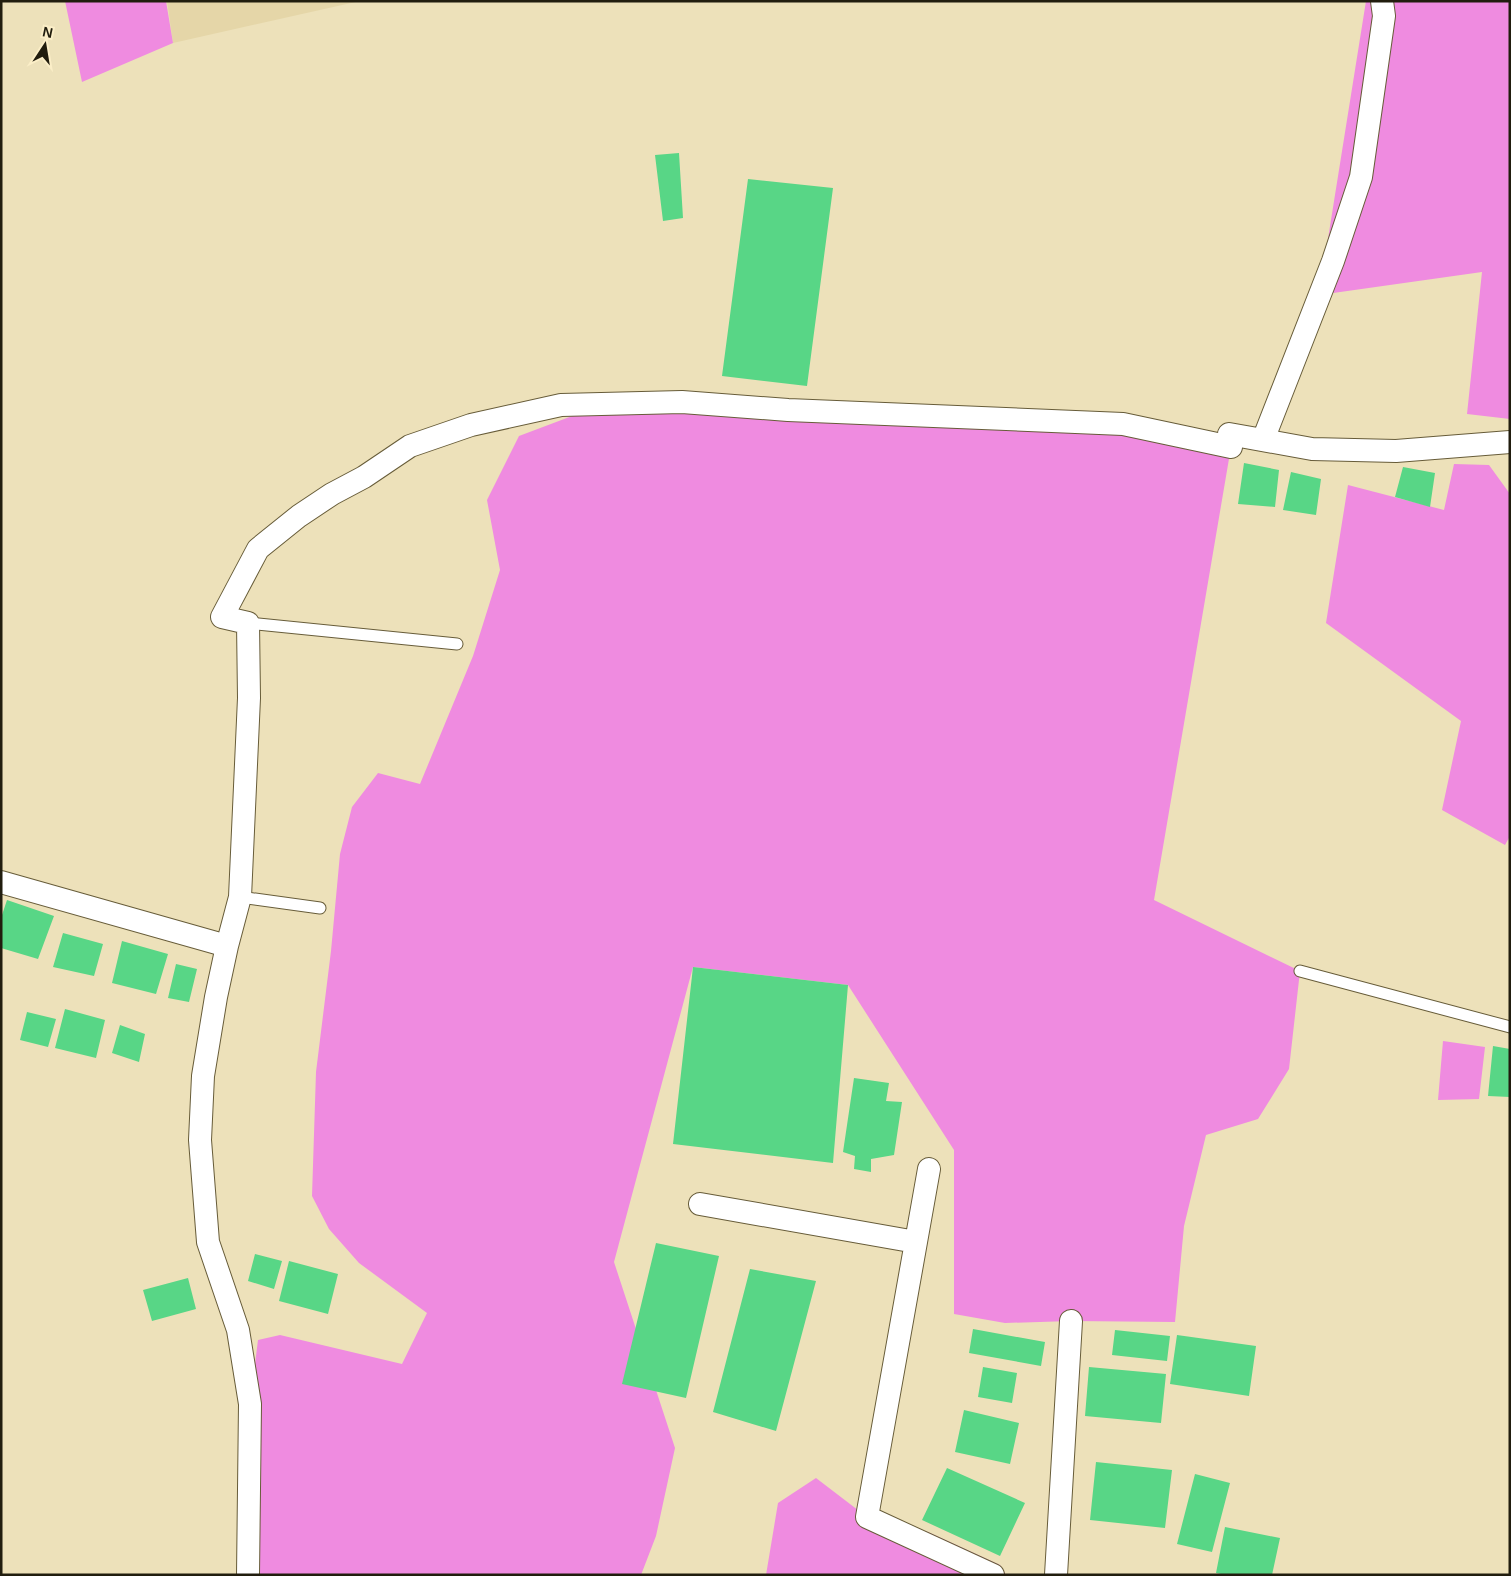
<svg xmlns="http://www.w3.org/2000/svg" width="1511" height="1576" font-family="Arial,sans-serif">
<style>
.built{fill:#e5d6a8}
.green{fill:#ef8be0}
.building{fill:#58d686}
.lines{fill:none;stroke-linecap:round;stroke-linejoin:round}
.lane-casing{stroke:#675c39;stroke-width:13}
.street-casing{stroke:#675c39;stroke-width:24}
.lane{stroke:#fff;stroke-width:11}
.street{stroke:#fff;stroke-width:22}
</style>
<rect width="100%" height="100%" fill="#ede1ba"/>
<path class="built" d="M167,1H360L173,43Z"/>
<path class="green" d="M65,1H166L173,43L82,82Z
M1366,1H1510V419L1467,414L1482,272L1319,295Z
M604,404L1123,424L1231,447L1154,900L1300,971L1289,1069L1258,1119L1206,1135L1184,1226L1175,1322L1071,1321L1005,1323L954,1314V1150L848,985L693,967L614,1262L675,1448L656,1536L641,1575H248L250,1404L258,1340L280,1335L402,1364L427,1313L359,1263L329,1229L312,1196L316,1072L331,951L340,854L352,807L378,773L420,784L473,656L500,570L487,500L519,436Z
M1454,464L1489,465L1510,494V836L1505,845L1442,810L1461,721L1326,623L1348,485L1444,510Z
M1443,1041L1485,1047L1479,1099L1438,1100Z
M816,1478L867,1517L928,1532L1000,1565L1006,1575H766L778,1503Z"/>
<path class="building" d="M679,153L683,218L663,221L655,155Z
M748,179L833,188L807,386L722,376Z
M1244,463L1279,470L1275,507L1238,504Z
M1403,467L1435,473L1430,507L1395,497Z
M1291,472L1321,479L1316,515L1283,510Z
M7,900L54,916L38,959L1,948V918Z
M63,933L103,944L94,976L53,967Z
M122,941L168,954L156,994L112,983Z
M176,964L197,969L189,1002L168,998Z
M693,967L848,985L833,1163L673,1144Z
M65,1009L105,1020L96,1058L55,1048Z
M27,1012L56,1019L48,1047L20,1040Z
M120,1025L145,1034L139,1062L112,1053Z
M1493,1046L1510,1049V1097L1488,1096Z
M854,1078L889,1083L886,1101L902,1102L894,1155L871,1159V1172L854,1169L855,1156L843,1152Z
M656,1243L719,1256L686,1398L622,1384Z
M255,1254L282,1261L274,1289L248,1281Z
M289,1261L338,1274L328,1314L279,1301Z
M750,1269L816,1281L776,1431L713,1412Z
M188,1278L196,1309L152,1321L143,1290Z
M973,1329L1045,1342L1041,1366L969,1353Z
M1115,1330L1170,1336L1167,1361L1112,1355Z
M1177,1335L1256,1346L1249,1396L1170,1384Z
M983,1367L1017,1373L1012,1403L978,1397Z
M1089,1367L1166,1374L1161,1423L1085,1416Z
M964,1410L1019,1423L1010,1464L955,1452Z
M1096,1462L1172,1470L1165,1528L1090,1520Z
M947,1468L1025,1503L1000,1556L922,1520Z
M1195,1474L1230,1483L1212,1552L1177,1544Z
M1225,1527L1280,1538L1272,1575H1226L1216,1573Z"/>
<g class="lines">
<defs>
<path id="lane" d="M248,623L457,644
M240,897L320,908
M1300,971L1510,1027"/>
<path id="street" d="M1263,440L1333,261L1361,177L1384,16L1382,1
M1,882L227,946
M929,1169L867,1517L993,1575
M700,1204L916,1242
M248,1575L250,1404L238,1330L208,1242L200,1140L203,1076L216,997L227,946L240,897L249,698L248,623L222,617L258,549L299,516L332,494L364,477L410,446L471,425L561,405L682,402L788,410L1123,424L1231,447L1229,434L1312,449L1396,451L1510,442
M1056,1575L1071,1321"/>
</defs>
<use href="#lane" class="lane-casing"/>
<use href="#street" class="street-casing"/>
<use href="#lane" class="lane"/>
<use href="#street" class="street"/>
</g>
<rect width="1511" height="1576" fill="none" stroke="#211d0e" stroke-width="5"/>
<g transform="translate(45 45) rotate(12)" stroke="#fbeec7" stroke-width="4" paint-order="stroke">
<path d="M0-4L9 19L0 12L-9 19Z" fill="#211d0e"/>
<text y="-8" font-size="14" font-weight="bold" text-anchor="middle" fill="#211d0e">N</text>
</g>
</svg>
